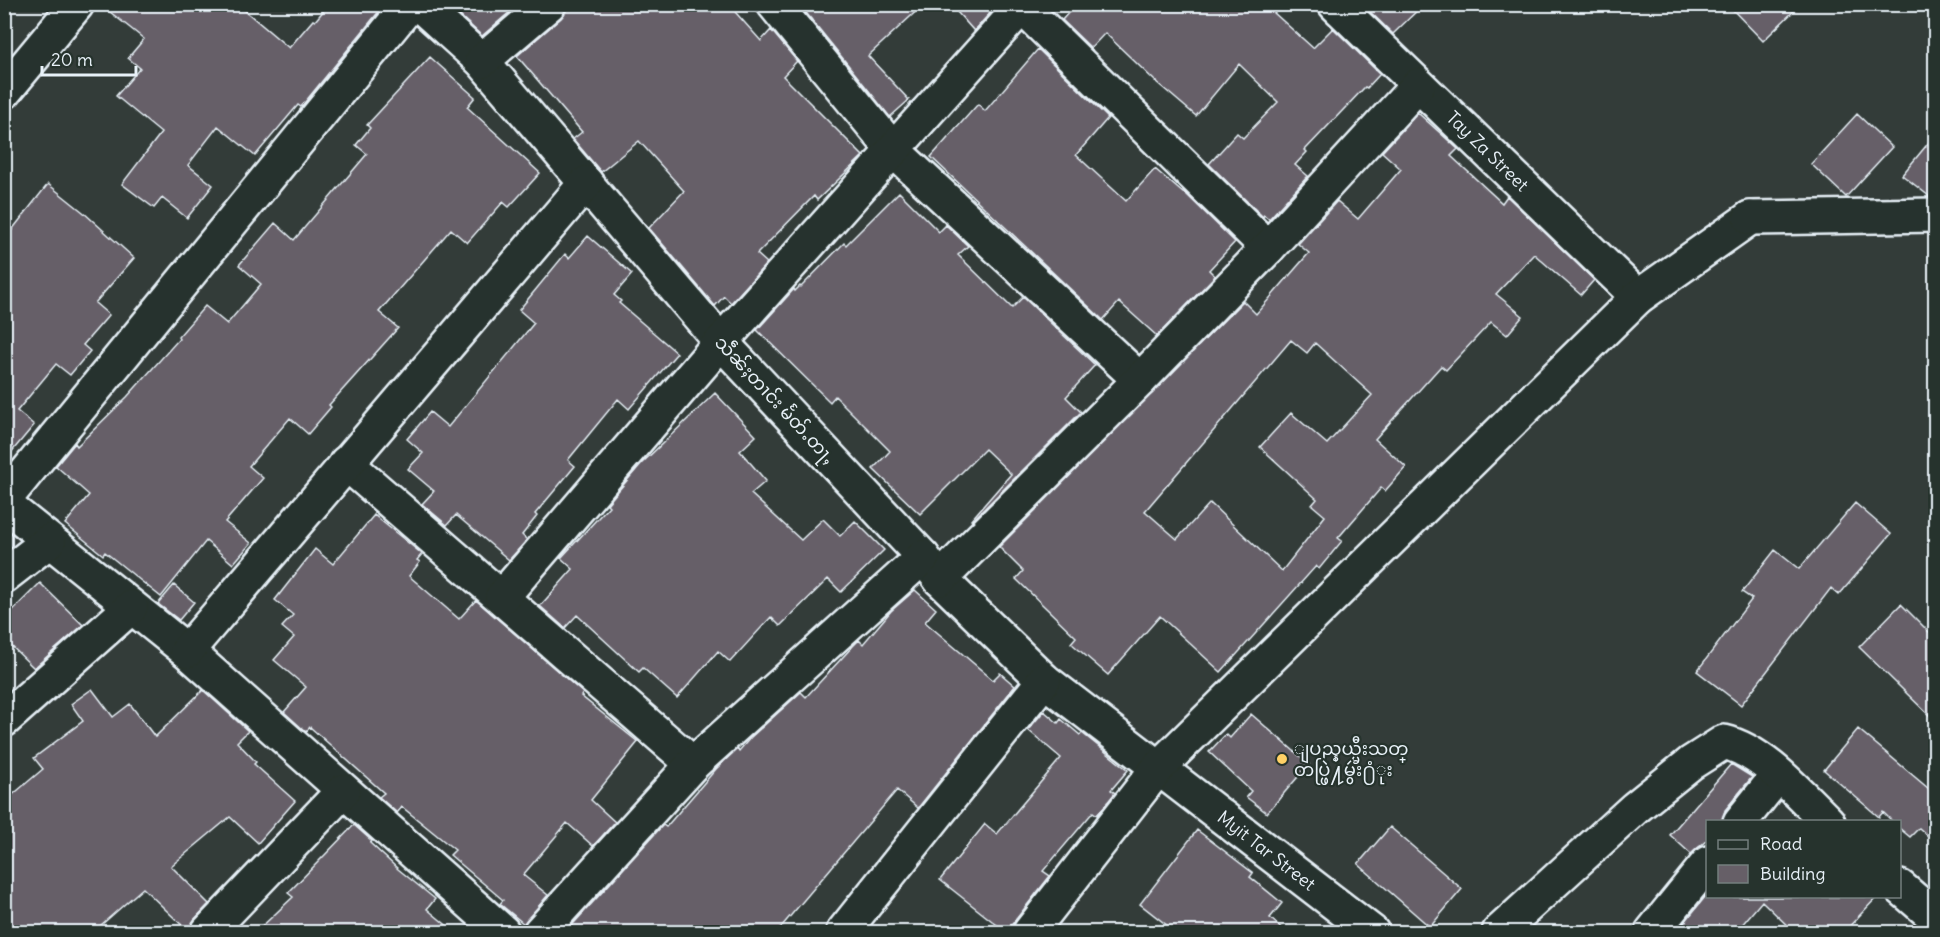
<svg xmlns="http://www.w3.org/2000/svg" width="1940" height="937" font-family="Delius,'Noto Sans Myanmar',sans-serif">
<style>
.building{fill:#665f67;stroke:#e8f1f8;stroke-width:1.5;fill-rule:evenodd}
.lines{fill:none;stroke-linecap:round;stroke-linejoin:round}
.minor-casing{stroke:#e8f1f8;stroke-width:38}
.tertiary-casing{stroke:#e8f1f8;stroke-width:38}
.minor{stroke:#26332d;stroke-width:33}
.tertiary{stroke:#26332d;stroke-width:33}
.poi-dot{fill:#ffd166;stroke:#26332d;stroke-width:2}
.labels{text-anchor:middle;stroke-width:4.5;stroke-linejoin:round;paint-order:stroke}
.street-label{font-size:18px;fill:#e8f1f8;stroke:#26332d}
.poi-label{font-size:18px;fill:#e8f1f8;stroke:#26332d;text-anchor:start}
</style>
<rect width="100%" height="100%" fill="#333c39"/>
<filter id="ink" filterUnits="userSpaceOnUse"><feTurbulence type="fractalNoise" baseFrequency=".0167" numOctaves="2"/><feDisplacementMap in="SourceGraphic" scale="12" xChannelSelector="R" yChannelSelector="G"/><feConvolveMatrix kernelMatrix="1 2 1 2 8 2 1 2 1" color-interpolation-filters="sRGB"/></filter>
<g filter="url(#ink)">
<path class="building" d="M100,4H237L289,48L313,20L315,21L329,4H385L301,107L298,105L255,156L218,126L188,165L213,185L187,218L162,198L154,208L122,184L161,133L116,96L140,68L128,58L144,39Z
M447,4H519L482,36Z
M567,4H728L761,41L771,30L797,61L783,76L863,156L817,200L814,196L757,254L767,263L731,303L724,296L715,306L649,228L684,191L639,141L601,172L573,139L582,132L517,56L561,18L566,11Z
M799,4H924L868,56L909,100L890,117Z
M950,4H998L974,31Z
M1076,4H1264L1313,48L1333,28L1380,74L1367,88L1365,87L1305,150L1307,152L1295,165L1308,176L1269,219L1264,215L1263,217L1209,164L1237,133L1243,138L1278,102L1239,64L1196,116L1155,81L1105,33L1091,48L1062,20Z
M1362,4H1424L1393,34Z
M1727,4H1801L1763,41Z
M1038,49L1108,118L1076,155L1126,201L1155,169L1183,193L1184,192L1235,242L1209,270L1215,276L1157,336L1119,302L1103,320L931,157L978,104L985,111Z
M430,57L475,97L467,107L540,173L509,207L503,202L467,243L451,229L379,312L398,328L329,405L331,407L308,434L290,418L249,466L263,478L225,522L251,543L233,564L206,541L161,597L105,552L103,555L65,524L89,495L56,466L75,443L77,446L127,397L179,339L178,337L205,306L227,324L261,284L239,265L275,223L294,240L367,154L356,145L370,128L367,125Z
M1418,113L1458,149L1451,156L1502,203L1507,196L1594,280L1581,295L1534,254L1496,294L1523,316L1507,335L1491,322L1446,370L1441,366L1375,439L1406,467L1385,491L1381,488L1338,538L1342,541L1319,569L1316,566L1221,672L1160,616L1108,675L1071,643L1076,637L1016,579L1023,571L999,547L1243,301L1256,314L1309,253L1298,244L1337,201L1358,219L1401,169L1382,152ZM1291,340L1307,353L1315,343L1372,395L1327,444L1291,413L1260,447L1317,499L1312,505L1325,516L1282,571L1210,503L1177,539L1145,511Z
M1857,114L1892,147L1846,197L1811,164Z
M1935,135V196H1929L1902,175Z
M48,184L83,212L134,258L95,303L109,315L83,345L90,351L70,375L56,364L17,411L34,425L4,461V240Z
M899,192L939,232L946,225L968,246L958,255L1012,308L1023,297L1095,365L1066,397L1081,412L972,521L971,520L1011,474L985,449L920,514L873,469L890,451L835,396L830,402L757,330L794,289L795,291L800,286L801,287L844,243L846,245Z
M588,236L632,274L614,295L621,301L619,303L677,353L629,409L618,399L568,460L575,466L535,514L537,516L522,535L527,540L509,560L456,515L447,525L422,504L434,491L408,469L423,453L407,439L430,412L448,427L534,323L519,310L565,254L569,258Z
M715,393L756,436L740,451L766,481L751,494L801,540L823,519L840,536L855,521L884,550L841,592L828,579L780,626L771,617L730,662L718,651L677,698L643,668L639,672L577,615L565,628L540,606L573,569L561,558L609,506L607,504L641,464Z
M1855,503L1891,534L1839,595L1831,588L1741,705L1697,671L1752,599L1742,592L1775,550L1799,569Z
M374,515L422,554L417,560L420,562L409,576L459,619L476,600L583,693L581,696L638,742L591,800L615,822L593,846L567,823L523,875L548,895L524,924L500,904L503,900L450,855L455,850L402,807L397,813L379,797L384,793L310,727L306,732L284,712L306,687L274,660L294,637L282,627L293,615L275,600L315,549L333,564Z
M40,583L83,625L34,668L4,639V619Z
M174,585L194,602L179,620L158,604Z
M915,590L936,609L925,622L993,680L1000,673L1015,686L918,808L897,790L776,933H565L663,825L666,827L716,769L737,749L739,751L751,737L801,692L806,697L853,646L859,640L863,644L891,611Z
M1901,604L1935,638V721L1859,647Z
M92,689L113,717L130,704L155,737L203,690L248,731L237,742L256,762L254,764L295,801L258,843L230,817L171,866L209,904L194,920L190,927V933L143,888L92,933H4V802L43,769L34,758L83,721L71,704Z
M1044,711L1058,723L1061,719L1080,735L1082,733L1128,770L1111,790L1115,793L1097,815L1093,812L1043,871L1050,876L1006,932L940,880L985,824L997,834L1061,758L1028,730Z
M1251,714L1309,764L1267,813L1246,797L1251,791L1209,752L1226,734L1230,738Z
M1858,729L1935,794V842L1919,828L1910,837L1899,828V822H1893L1883,812L1879,817L1824,770Z
M1731,764L1752,777L1725,810L1722,822H1707V840L1691,854L1670,835Z
M354,825L372,841L370,843L398,869L435,899L427,909L456,933H255L293,897L288,893Z
M1390,827L1462,889L1430,927L1358,864Z
M1197,830L1253,873L1250,877L1282,903L1270,918L1287,933H1177L1140,904Z
M1705,897H1877L1843,933H1795L1762,901L1735,933H1676Z"/>
<g class="lines">
<defs>
<g id="minor">
<path id="s1" d="M419,4L482,61L721,342L923,557L940,579L1044,680L1372,932"/>
<path d="M774,4L894,151L1140,380"/>
<path d="M1019,4L1268,248"/>
<path id="s2" d="M1335,4L1638,297"/>
<path d="M482,61L549,4"/>
<path d="M4,92L77,4"/>
<path d="M346,463L693,764"/>
<path d="M4,500L410,4"/>
<path d="M4,504L187,651L503,932"/>
<path d="M4,576L49,541"/>
<path d="M940,579L1140,380L1268,248L1418,85"/>
<path d="M502,597L721,342L1024,4"/>
<path d="M187,651L586,183"/>
<path d="M4,720L131,607"/>
<path d="M1740,822L1778,775"/>
<path d="M1900,887L1936,918"/>
<path d="M208,932L343,791"/>
<path d="M540,932L693,764L923,557"/>
<path d="M843,932L1044,680"/>
<path d="M1030,932L1158,768L1638,297L1750,218"/>
<path d="M1499,932L1635,808L1691,763L1724,742C1764,752 1799,794 1828,822"/>
<path d="M1652,932L1708,863"/>
</g>
<path id="tertiary" d="M1750,218L1936,215"/>
</defs>
<use href="#minor" class="minor-casing"/>
<use href="#tertiary" class="tertiary-casing"/>
<use href="#minor" class="minor"/>
<use href="#tertiary" class="tertiary"/>
</g>
</g>
<circle class="poi-dot" cx="1282" cy="759" r="6"/>
<g class="labels">
<g class="street-label">
<text dy="6" stroke="none"><textPath href="#s2" startOffset="212">Tay Za Street</textPath></text>
<text transform="translate(775 400) rotate(47)" y="6">သဵၼ်ႈတၢင်း မႅတ်ႉတႃႇ</text>
<text dy="6" stroke="none"><textPath href="#s1" startOffset="1202">Myit Tar Street</textPath></text>
</g>
<g class="poi-label">
<text x="1294" y="755">ျပည္နယ္မီးသတ္<tspan x="1294" dy="21">တပ္ဖြဲ႔မွဴး႐ံုး</tspan></text>
</g>
</g>
<rect width="1940" height="937" fill="none" stroke="#26332d" stroke-width="24"/>
<rect x="12" y="12" width="1916" height="913" fill="none" stroke="#e8f1f8" stroke-width="2" filter="url(#ink)"/>
<rect x="1706" y="820" width="195" height="78" fill="#26332d" stroke="#747f7e" stroke-width="1.5"/>
<rect x="1718" y="840" width="30" height="9" fill="#26332d" stroke="#747f7e" stroke-width="1.5"/>
<text x="1760" y="850" font-size="18" fill="#e8f1f8">Road</text>
<rect x="1718" y="865" width="30" height="18" fill="#665f67" stroke="#747f7e" stroke-width="1.5"/>
<text x="1760" y="880" font-size="18" fill="#e8f1f8">Building</text>
<path d="M42 66v9h94v-9" fill="none" stroke="#e8f1f8" stroke-width="3"/>
<text x="51" y="66" font-size="18" fill="#e8f1f8" stroke="#26332d" stroke-width="4.5" paint-order="stroke">20 m</text>
</svg>
